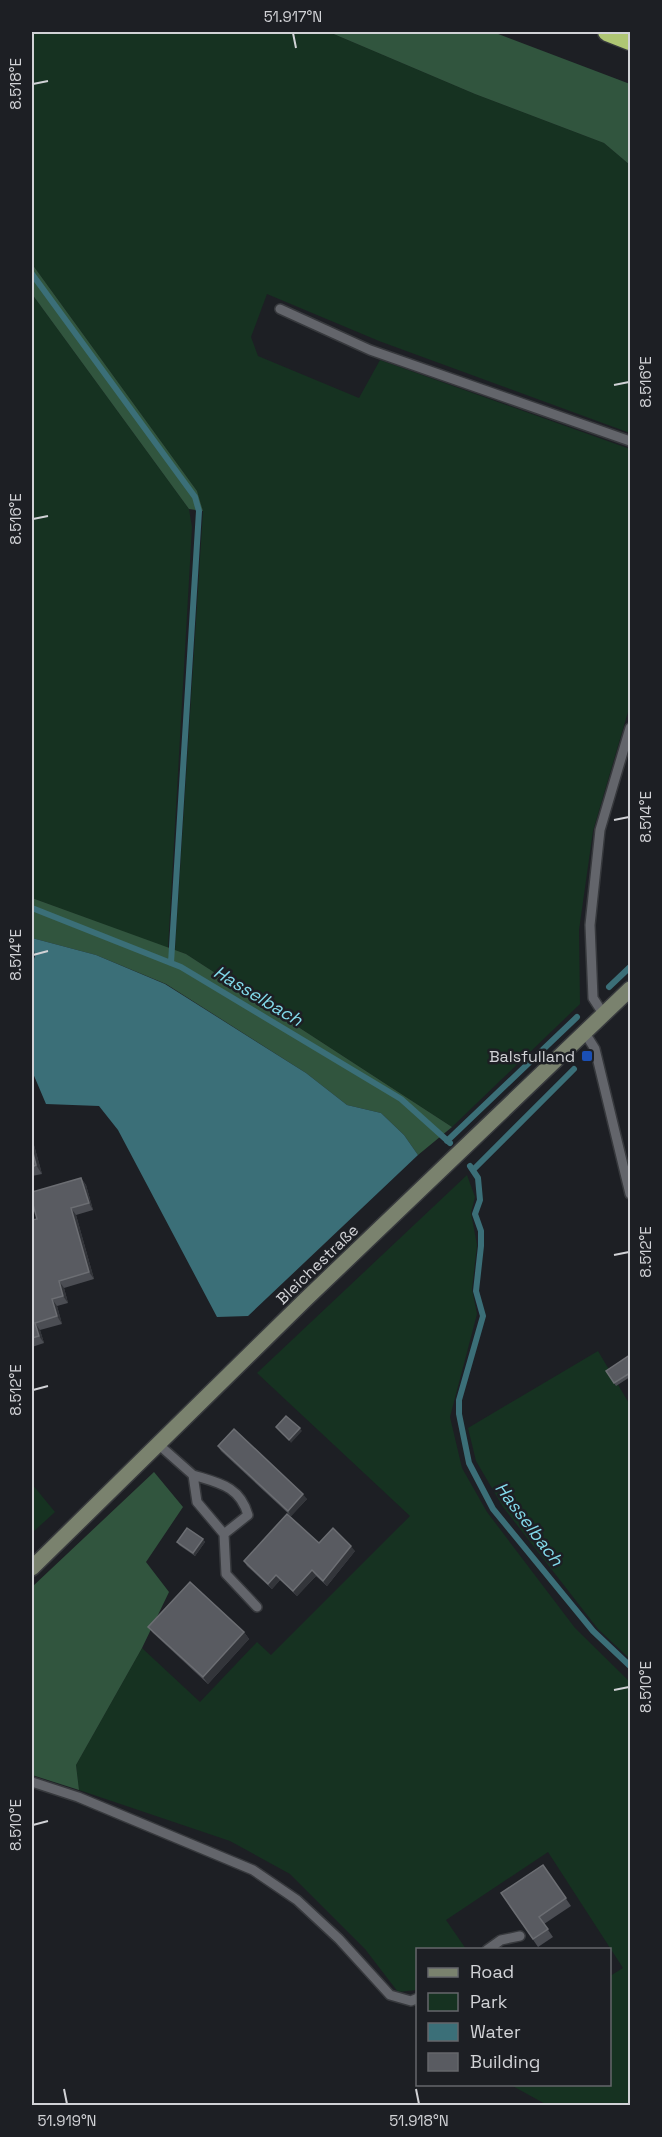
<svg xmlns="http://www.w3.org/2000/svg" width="662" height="2137" font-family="'Space Grotesk',sans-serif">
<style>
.green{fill:#163221}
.forest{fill:#31553e}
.water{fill:#3b6f78}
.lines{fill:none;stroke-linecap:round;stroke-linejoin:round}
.stream{stroke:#3b6f78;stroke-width:6}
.lane-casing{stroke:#37393d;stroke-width:12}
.secondary-casing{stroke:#37393d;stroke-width:18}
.highway-casing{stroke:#37393d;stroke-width:21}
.lane{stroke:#63656b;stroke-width:9}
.secondary{stroke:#7a826e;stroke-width:15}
.highway{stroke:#afc674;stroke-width:18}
.wall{fill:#4b4d53}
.shaded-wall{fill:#33353a}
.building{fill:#595b61;stroke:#6c6e73;stroke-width:1.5}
.ticks{fill:none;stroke:#d1d2d6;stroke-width:2}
.transit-dot{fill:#1a4fb4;stroke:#1d1f24;stroke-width:2}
.labels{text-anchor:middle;stroke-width:5;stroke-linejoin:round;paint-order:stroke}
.poi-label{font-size:16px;fill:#d1d2d6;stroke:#1d1f24;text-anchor:end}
.street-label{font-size:16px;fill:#d1d2d6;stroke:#1d1f24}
.water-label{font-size:18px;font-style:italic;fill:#82d9ea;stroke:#1d1f24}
.neatline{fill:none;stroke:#d1d2d6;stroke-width:2}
.ticks-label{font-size:15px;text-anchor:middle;fill:#d1d2d6}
</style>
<rect width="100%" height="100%" fill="#1d1f24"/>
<path class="green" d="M32,32H329L475,94L604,143L630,165V433L379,341L267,294L251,337L258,356L359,398L380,360L630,449V705L593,831L579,930L580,1004L452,1127L186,954L175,950L203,511L197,491L32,264Z
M32,294L189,509L192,527L168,948L32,898Z
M467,1175L475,1197L471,1213L477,1245L472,1289L477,1314L450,1417L462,1468L487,1512L575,1628L630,1682V2105H547L511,2085L610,2084V1976L623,1968L548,1852L446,1920L466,1949L418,1950L417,1990L398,1992L365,1949L290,1874L230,1841L79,1790L76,1765L142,1648L200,1702L257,1642L271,1655L410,1516L257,1373Z
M598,1351L630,1405V1659L598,1629L503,1507L476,1461L468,1428Z
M32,1484L55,1512L32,1533Z"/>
<path class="forest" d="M329,32H493L630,84V165L604,143L475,94Z
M32,264L197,491L203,511L189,509L32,294Z
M32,898L186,954L452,1127L418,1155L404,1135L381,1113L347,1105L306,1073L166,984L96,955L32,938Z
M154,1472L183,1507L146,1562L169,1592L142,1648L76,1765L79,1790L32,1775V1587Z"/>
<path class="water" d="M32,938L96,955L165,984L306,1073L347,1105L381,1113L404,1135L418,1155L248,1316L217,1317L118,1130L99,1106L46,1104L32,1071V965L35,956Z"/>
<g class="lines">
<path class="stream" d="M32,274L195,497L199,511L171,963
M32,908L181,967L401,1099L450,1143
M609,987L630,967
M447,1141L577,1017
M470,1166L478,1178L480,1200L475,1214L481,1231V1246L476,1291L483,1316L459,1400V1414L469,1463L493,1509L593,1631L630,1666
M473,1170L574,1069"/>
<defs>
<path id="lane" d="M280,309L370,350L630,441
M604,1015L593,998L590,925L600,830L630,728
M585,1033L595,1049L630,1194
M158,1444L193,1475L197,1502L224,1534L226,1574L257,1607
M193,1475C219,1483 240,1486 248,1515L224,1534
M32,1782L78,1797L253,1870L297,1900L339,1939L390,1995L411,2001L418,1998
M487,1950L501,1940L520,1936"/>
<path id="secondary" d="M32,1568L306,1299L630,989"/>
<path id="highway" d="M607,32L630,41"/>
</defs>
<use href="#lane" class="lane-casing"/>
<use href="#secondary" class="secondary-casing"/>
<use href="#highway" class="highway-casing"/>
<use href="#lane" class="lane"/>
<use href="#secondary" class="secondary"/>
<use href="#highway" class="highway"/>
</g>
<path class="wall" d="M32,1138L42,1174L32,1176Z
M81,1178L86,1185L93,1210L76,1215L94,1279L64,1288L68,1303L57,1306L62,1324L40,1330L44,1343L32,1347V1220L37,1219Z
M630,1355V1377L616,1386L606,1371Z
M218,1446L307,1499L291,1516L221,1451Z
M203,1539L205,1542L195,1556L179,1545L177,1542Z
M319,1543L355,1551L327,1586L316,1576L297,1596L280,1580L272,1589L247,1566L244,1561Z
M148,1627L244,1632L249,1639L208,1684L153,1633Z
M543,1865L571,1906L544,1924L553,1937L538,1947L501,1893Z"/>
<path class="shaded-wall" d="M32,1138L42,1174L36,1165L32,1149Z
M81,1178L86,1185L93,1210L89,1203Z
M71,1208L76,1215L94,1279L89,1272Z
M59,1281L64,1288L68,1303L63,1296Z
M52,1299L57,1306L62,1324L57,1316Z
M35,1323L40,1330L44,1343L39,1336Z
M300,1428L302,1431L291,1443L289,1440Z
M303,1494L307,1499L291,1516L288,1511Z
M203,1539L205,1542L195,1556L193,1553Z
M351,1546L355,1551L327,1586L323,1581Z
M312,1570L316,1576L297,1596L293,1591Z
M276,1575L280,1580L272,1589L268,1584Z
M244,1632L249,1639L208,1684L203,1677Z"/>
<path class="building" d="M32,1149L36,1165L32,1167Z
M81,1178L89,1203L71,1208L89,1272L59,1281L63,1296L52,1299L57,1316L35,1323L39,1336L32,1338V1220L37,1219L32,1201V1192Z
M630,1355V1373L614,1383L606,1371Z
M286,1416L300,1428L289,1440L276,1427Z
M234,1429L303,1494L288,1511L218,1446Z
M287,1514L319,1543L333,1528L351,1546L323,1581L312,1570L293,1591L276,1575L268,1584L244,1561Z
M187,1528L203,1539L193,1553L177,1542Z
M190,1582L244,1632L203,1677L148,1627Z
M543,1865L566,1898L539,1917L548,1929L533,1939L501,1893Z"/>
<path class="ticks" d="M293,33L296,48M33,84L48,81M614,385L629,382M33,519L48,516M614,820L629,817M33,955L48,951M614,1255L629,1252M33,1390L48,1386M614,1690L629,1687M33,1825L48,1821M64,2089L67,2104M416,2089L419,2104"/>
<rect class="transit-dot" x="581" y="1050" width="12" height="12" rx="3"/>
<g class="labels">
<g class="poi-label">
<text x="575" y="1062">Balsfulland</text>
</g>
<g class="street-label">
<text transform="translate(317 1264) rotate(-44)" y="6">Bleichestraße</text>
</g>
<g class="water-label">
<text transform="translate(258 996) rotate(31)" y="6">Hasselbach</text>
<text transform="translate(529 1524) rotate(53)" y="6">Hasselbach</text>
</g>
</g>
<rect width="662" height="2137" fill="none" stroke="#1d1f24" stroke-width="66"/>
<rect x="416" y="1948" width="195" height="138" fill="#1d1f24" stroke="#65676b" stroke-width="1.5"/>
<rect x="428" y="1968" width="30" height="9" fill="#7a826e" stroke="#65676b" stroke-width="1.5"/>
<text x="470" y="1978" font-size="18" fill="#d1d2d6">Road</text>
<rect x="428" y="1993" width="30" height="18" fill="#163221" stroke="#65676b" stroke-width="1.5"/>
<text x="470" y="2008" font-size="18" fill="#d1d2d6">Park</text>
<rect x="428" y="2023" width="30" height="18" fill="#3b6f78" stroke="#65676b" stroke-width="1.5"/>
<text x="470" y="2038" font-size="18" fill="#d1d2d6">Water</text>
<rect x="428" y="2053" width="30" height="18" fill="#595b61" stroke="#65676b" stroke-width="1.5"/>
<text x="470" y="2068" font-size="18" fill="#d1d2d6">Building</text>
<rect x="33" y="33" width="596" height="2071" class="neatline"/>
<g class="ticks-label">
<text x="293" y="22">51.917°N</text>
<text transform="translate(16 84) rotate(-90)" y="5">8.518°E</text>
<text transform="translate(646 382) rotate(-90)" y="5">8.516°E</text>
<text transform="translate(16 519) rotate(-90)" y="5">8.516°E</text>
<text transform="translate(646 817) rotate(-90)" y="5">8.514°E</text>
<text transform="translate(16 955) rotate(-90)" y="5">8.514°E</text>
<text transform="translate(646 1252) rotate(-90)" y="5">8.512°E</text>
<text transform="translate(16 1390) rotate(-90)" y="5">8.512°E</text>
<text transform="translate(646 1687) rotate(-90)" y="5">8.510°E</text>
<text transform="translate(16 1825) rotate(-90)" y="5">8.510°E</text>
<text x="67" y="2126">51.919°N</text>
<text x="419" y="2126">51.918°N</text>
</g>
</svg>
